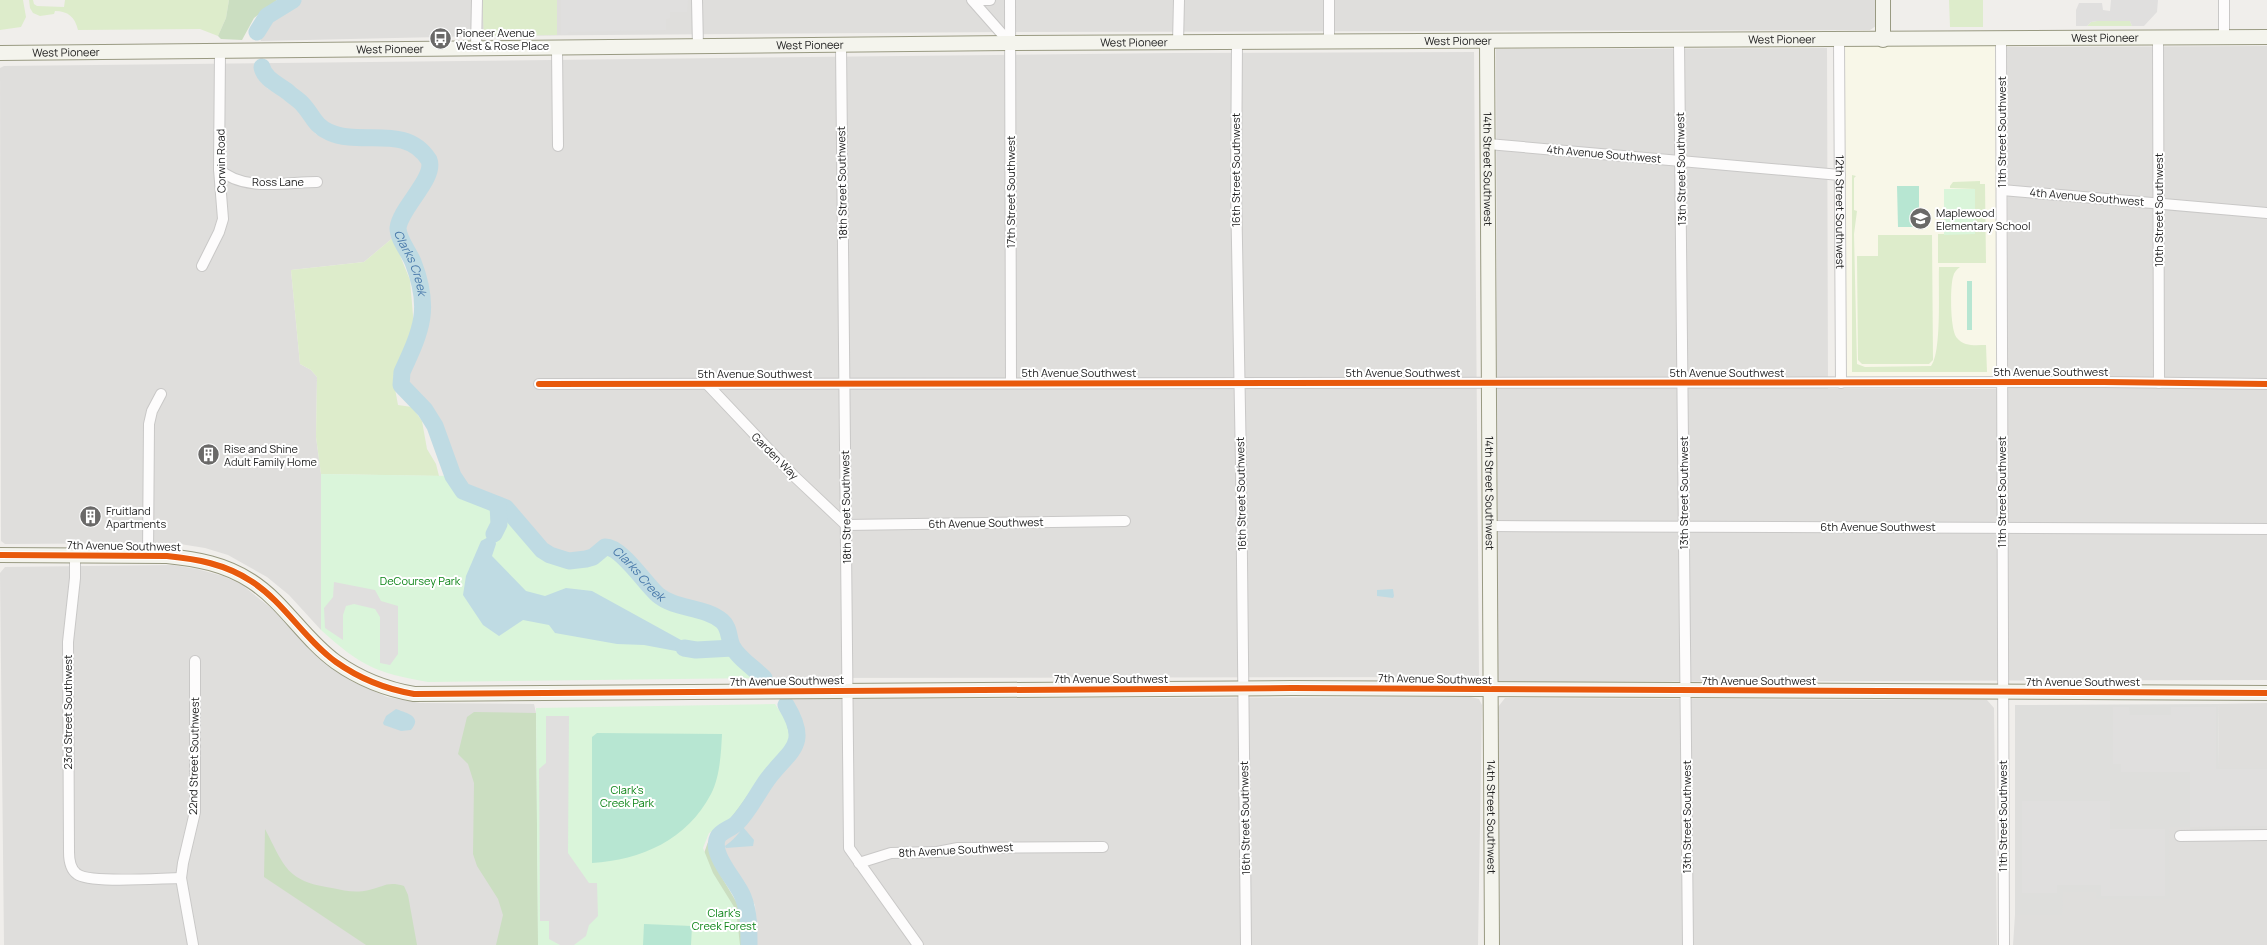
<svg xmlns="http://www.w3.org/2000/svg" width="2267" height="945" font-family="Manrope,sans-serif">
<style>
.residential{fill:#dfdedc}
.education{fill:#f8f7e8}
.religious{fill:#dededc}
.grass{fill:#ddeccb}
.forest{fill:#cbdec1}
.park{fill:#daf5da}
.pitch{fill:#b7e6d2}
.parking{fill:#e0dfde}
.water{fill:#bfdbe3}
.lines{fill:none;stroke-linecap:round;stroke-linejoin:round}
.river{stroke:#bfdbe3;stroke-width:17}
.street-casing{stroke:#c9c8c7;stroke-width:12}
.secondary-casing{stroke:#999a82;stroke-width:16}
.street{stroke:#fdfcfc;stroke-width:10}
.secondary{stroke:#f4f4ed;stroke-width:14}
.cycleway-casing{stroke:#fff;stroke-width:8}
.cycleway{stroke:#e8590c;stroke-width:6}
.labels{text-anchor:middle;stroke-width:4;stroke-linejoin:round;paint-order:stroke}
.poi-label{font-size:11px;fill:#222;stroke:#fff;text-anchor:start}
.street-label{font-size:11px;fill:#222;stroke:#fff}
.park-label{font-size:11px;fill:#0c8416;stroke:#fff}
.water-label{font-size:12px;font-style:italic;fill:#4a7aab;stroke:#fff}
</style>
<rect width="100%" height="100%" fill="#f0eeeb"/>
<path class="residential" d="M293,0H1875L1876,26L1870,30L1005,32L484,36L261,41L257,32L261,24L267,16Z
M2267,46V680L1498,682L1496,49L1827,48L1828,389H2008L2007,47Z
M1474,52L1479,677L764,678L733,648L728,630L721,620L702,611L670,603L659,596L625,558L613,549L604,548L593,557L577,561H569L550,555L542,550L506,508L470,496L457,485L435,426L425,410L404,389L400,380L402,372L421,328L424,313L420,287L413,262L399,232V221L428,173L429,160L418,149L402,140L343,137L328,132L315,123L305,107L298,100L264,75L267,88L288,100L301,111L316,134L346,141L402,143L414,149L424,167L420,178L395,220V236L364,262L291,270L300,364L311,370L317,377L316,437L321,474V630L289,595L267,577L228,555L205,548L174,543L5,544L1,541L0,68L4,66L1175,53Z
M173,565L197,569L223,576L241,584L271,608L321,659L351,681L387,697L420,703L534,704L536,713L538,945H4L0,573L5,567Z
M1471,697L1479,699L1482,705L1478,945H757L755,905L721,851L722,837L738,828L800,748L802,730L785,699Z
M1505,698L1987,700L1994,708L1997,945H1500L1498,707Z
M2267,703V768H2219L2218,704Z
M2169,827H2267V945H2013L2015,915H2062V892H2097V899Z"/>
<path class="education" d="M2001,40L2003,382L1841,383L1839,41Z"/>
<path class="religious" d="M2218,704L2219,768H2267V827H2169L2170,899H2097L2096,892H2063L2062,915H2015V705Z"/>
<path class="grass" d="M0,0H23L26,17L21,27L0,30Z
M29,0H33L34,4L37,6L64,7L65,0H229L226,18L218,36L200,29L78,30C75,17 68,11 55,11L54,14L40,16L33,13L30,8Z
M482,0H557V35L484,36Z
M1949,0H1983V27H1950Z
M2097,21H2130L2132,26H2087L2091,22Z
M1852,175L1856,176L1854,178V210L1857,211L1854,234L1857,364L1865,367L1931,366C1942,352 1938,287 1939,267H1960C1957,269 1954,272 1953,277C1950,287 1950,331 1957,338C1964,347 1976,345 1986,345L1987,372H1852Z
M1980,181V184H1985L1986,263H1938V234H1975V189L1950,188V186L1953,182Z
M1878,235H1932L1933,360L1929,364H1862L1858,360L1857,256H1878Z
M395,236L401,258L410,280L414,327L393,378L398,405L412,407L422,421L427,449L436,464L439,476L321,474L316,437L317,377L311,370L300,364L291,270L364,262Z"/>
<path class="forest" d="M229,0H277L254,18L242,40L221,39L218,36L226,18Z
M778,711C786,719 792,726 792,737C792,751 778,760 770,769C757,784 750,805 735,819C728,826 716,828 711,837C702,856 734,892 741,912C744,922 743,934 744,945H710L703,856L713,828Z
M474,712L536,713L538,938L544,945H496L503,915L498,899L477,866L473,854L474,783L468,764L458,754L467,717Z
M265,829C285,867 286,881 332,888C345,891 356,893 369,890C384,887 387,881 404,886L408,895L417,945H366L264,877Z"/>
<path class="park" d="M1944,189H1975V234L1944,235Z
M321,474L453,476C466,503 484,495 505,508C517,515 525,530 533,540C553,563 583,567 605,547C622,546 645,585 659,596C677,610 703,606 721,620C731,628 727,639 733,648C741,659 754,668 764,678L428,682C375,673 360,665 321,630Z
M775,704L786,721L790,738L784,753L767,769L728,822L709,833L703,848L713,873L736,910L740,945H538L536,708Z"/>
<path class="pitch" d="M1897,186H1919V227H1898Z
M1967,281H1972V330H1967Z
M597,733L722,734C721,753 720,777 711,794C687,840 641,860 592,863V737Z
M644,924L692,926L691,945H643Z"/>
<path class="parking" d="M561,0H688L687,12H670V18L666,19V30L569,32L567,34L561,35Z
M2111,0H2158L2157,12L2144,26H2132L2130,21H2097L2091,22L2087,26H2076V10L2079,3H2102L2103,10L2110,11Z
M334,582L375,590L381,601L398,606V654L390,665L380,663V617L375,609L354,604L346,606L343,615V640L325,628L324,608L333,597Z
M2113,707H2129L2130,715H2171V707H2216V769H2267V826L2190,827V772H2121V764H2113Z
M546,716H569L568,853L589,883H597L598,916L589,925L586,936L574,945H560L549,939V921H540L539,769L546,763Z
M2022,801H2110V829H2165V896H2101V885H2057V893H2022Z"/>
<path class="water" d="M494,534L496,544L492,556L526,591L545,596L566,588L592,591L681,640L684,648L676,651L644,645L617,644L555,633L549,625L523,620L499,636L483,625L463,595L466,576L481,541Z
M1393,589L1394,596L1393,598L1377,596V590Z
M396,709C406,713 423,716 411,730L401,731L384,725L383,723L386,716Z
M743,827L754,840L753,846L726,848L725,846C732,841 739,834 743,827Z"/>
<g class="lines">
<g class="river">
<path d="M257,32L267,16L293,0"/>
<path id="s1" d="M262,67C264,79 279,85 288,92C293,97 300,100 304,106C313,116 315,126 329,132C361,147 406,123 429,160C436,178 400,208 398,228C398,239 409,252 413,262C431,308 422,329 402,372L401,385L425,410L435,426L453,476L463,491L506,508L542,550L550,555L569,561L586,559L593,557L605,547C621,546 646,585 658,595C676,610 704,606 722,621C730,628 728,637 732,646C738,658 754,668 764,678"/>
<path d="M494,534L499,524L498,505"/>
<path d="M684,648L696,650L733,648"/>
<path d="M749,945C749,929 749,912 743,897C737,881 709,854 718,837C722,830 731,829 737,823C749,811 757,794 767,780C789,750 811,746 786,705"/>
</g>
<defs>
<g id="street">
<path d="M697,0L698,47"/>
<path d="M972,0L1010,43"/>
<path d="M973,0H990"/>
<path d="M1010,0L1011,383"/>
<path d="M1329,0V43"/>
<path d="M2158,38L2159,383"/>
<path d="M2224,38V0"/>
<path d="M2001,40L2004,945"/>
<path id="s2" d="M1839,41L1841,383"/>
<path d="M1237,42L1236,187L1241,466L1246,945"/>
<path d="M1679,42L1688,945"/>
<path d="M1178,43L1179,0"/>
<path d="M841,46L849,848L918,945"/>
<path d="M476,48L477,0"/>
<path d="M557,49L558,146"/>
<path d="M1488,144L1840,175"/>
<path d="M219,169C243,192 286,182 317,182"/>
<path d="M2002,190L2267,213"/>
<path d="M202,266L219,232L223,219L219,169L220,52"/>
<path d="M539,384L2104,382L2267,384"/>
<path d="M707,384L794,476L846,525L1125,521"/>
<path d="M1490,526L2267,529"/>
<path d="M75,555V578L68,642L69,852C69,860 70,869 77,874C90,884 162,878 181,878"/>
<path d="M148,555L149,424L152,411L161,394"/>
<path d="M2180,836L2267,835"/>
<path d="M859,863L891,853L937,852L958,848L1103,847"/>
<path d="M193,945L181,878L183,863L195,812V661"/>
</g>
<g id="secondary">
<path d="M1883,0V40"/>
<path id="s3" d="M1487,41L1492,945"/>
<path id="s4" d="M0,53L1010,43L2267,37"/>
<path d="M0,555L167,556C197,559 225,564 251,581C284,602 304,639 336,662C360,679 385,689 414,694L1292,688L2267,693"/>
</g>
</defs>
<use href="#street" class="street-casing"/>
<use href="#secondary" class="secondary-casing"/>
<use href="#street" class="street"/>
<use href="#secondary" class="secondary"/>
<defs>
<path id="cycleway" d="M539,384L2104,382L2267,384
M0,555L167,556C197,559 225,564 251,581C284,602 304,639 336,662C360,679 385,689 414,694L1292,688L2267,693"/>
</defs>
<use href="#cycleway" class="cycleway-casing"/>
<use href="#cycleway" class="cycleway"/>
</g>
<defs>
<symbol id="bus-disc" viewBox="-11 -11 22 22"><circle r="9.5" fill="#6a6968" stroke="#fff"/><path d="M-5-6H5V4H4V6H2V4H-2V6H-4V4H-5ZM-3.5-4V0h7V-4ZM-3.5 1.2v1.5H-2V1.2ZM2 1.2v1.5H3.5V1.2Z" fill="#fff"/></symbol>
<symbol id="school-disc" viewBox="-11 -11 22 22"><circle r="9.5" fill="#6a6968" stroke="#fff"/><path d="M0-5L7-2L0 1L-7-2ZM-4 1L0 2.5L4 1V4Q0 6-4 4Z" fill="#fff"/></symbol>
<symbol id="building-disc" viewBox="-11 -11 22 22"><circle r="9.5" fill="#6a6968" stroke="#fff"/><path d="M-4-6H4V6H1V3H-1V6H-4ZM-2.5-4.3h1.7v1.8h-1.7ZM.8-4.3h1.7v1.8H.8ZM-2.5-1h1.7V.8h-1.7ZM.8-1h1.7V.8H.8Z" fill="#fff"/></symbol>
</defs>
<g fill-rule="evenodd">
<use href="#bus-disc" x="428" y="26" width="25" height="25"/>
<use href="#school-disc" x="1908" y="206" width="25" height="25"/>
<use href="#building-disc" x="196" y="442" width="25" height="25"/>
<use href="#building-disc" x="78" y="504" width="25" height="25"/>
</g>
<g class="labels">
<g class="poi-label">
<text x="456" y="37">Pioneer Avenue<tspan x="456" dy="13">West &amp; Rose Place</tspan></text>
<text x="1936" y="217">Maplewood<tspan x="1936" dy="13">Elementary School</tspan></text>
<text x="224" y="453">Rise and Shine<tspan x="224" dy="13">Adult Family Home</tspan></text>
<text x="106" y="515">Fruitland<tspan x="106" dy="13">Apartments</tspan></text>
</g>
<g class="street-label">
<text dy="4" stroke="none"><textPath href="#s4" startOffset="2105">West Pioneer</textPath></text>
<text dy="4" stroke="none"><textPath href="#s4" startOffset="1782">West Pioneer</textPath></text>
<text dy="4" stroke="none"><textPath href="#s4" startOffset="1458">West Pioneer</textPath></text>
<text dy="4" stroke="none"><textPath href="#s4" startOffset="1134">West Pioneer</textPath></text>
<text dy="4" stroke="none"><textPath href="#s4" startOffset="810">West Pioneer</textPath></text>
<text dy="4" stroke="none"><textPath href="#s4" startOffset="390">West Pioneer</textPath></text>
<text dy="4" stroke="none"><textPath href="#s4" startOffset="66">West Pioneer</textPath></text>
<text transform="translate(2002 132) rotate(-90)" y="4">11th Street Southwest</text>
<text transform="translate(1604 154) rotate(5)" y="4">4th Avenue Southwest</text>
<text transform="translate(221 161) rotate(-91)" y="4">Corwin Road</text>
<text dy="4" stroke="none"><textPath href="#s3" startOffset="128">14th Street Southwest</textPath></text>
<text transform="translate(1681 169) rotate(-91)" y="4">13th Street Southwest</text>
<text transform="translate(1236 170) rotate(-90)" y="4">16th Street Southwest</text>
<text x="278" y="186">Ross Lane</text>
<text transform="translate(842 183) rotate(-91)" y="4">18th Street Southwest</text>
<text transform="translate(1011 192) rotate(-90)" y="4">17th Street Southwest</text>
<text transform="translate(2087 197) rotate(5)" y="4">4th Avenue Southwest</text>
<text transform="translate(2159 210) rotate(-90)" y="4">10th Street Southwest</text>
<text dy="4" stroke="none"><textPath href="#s2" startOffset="171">12th Street Southwest</textPath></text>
<text x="2051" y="376">5th Avenue Southwest</text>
<text x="1079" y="377">5th Avenue Southwest</text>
<text x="1403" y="377">5th Avenue Southwest</text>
<text x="1727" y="377">5th Avenue Southwest</text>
<text x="755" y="378">5th Avenue Southwest</text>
<text transform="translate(775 456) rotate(45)" y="4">Garden Way</text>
<text transform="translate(2002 492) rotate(-90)" y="4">11th Street Southwest</text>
<text dy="4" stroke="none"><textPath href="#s3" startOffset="452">14th Street Southwest</textPath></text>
<text transform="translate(1684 493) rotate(-90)" y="4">13th Street Southwest</text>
<text transform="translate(1241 494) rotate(-91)" y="4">16th Street Southwest</text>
<text transform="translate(846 507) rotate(-91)" y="4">18th Street Southwest</text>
<text transform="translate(986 523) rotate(-1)" y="4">6th Avenue Southwest</text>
<text x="1878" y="531">6th Avenue Southwest</text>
<text transform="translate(124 546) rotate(1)" y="4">7th Avenue Southwest</text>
<text x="1111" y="683">7th Avenue Southwest</text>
<text transform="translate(1435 679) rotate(1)" y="4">7th Avenue Southwest</text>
<text transform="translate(787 681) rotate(-1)" y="4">7th Avenue Southwest</text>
<text x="1759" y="685">7th Avenue Southwest</text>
<text x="2083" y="686">7th Avenue Southwest</text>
<text transform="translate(68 712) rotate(-90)" y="4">23rd Street Southwest</text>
<text transform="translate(194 756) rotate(-89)" y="4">22nd Street Southwest</text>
<text transform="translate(2003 816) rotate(-90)" y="4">11th Street Southwest</text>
<text dy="4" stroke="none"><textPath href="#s3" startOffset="776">14th Street Southwest</textPath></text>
<text transform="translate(1687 817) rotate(-90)" y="4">13th Street Southwest</text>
<text transform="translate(1245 818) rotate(-91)" y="4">16th Street Southwest</text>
<text transform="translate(956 850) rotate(-3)" y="4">8th Avenue Southwest</text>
</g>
<g class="park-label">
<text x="420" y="585">DeCoursey Park</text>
<text x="627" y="794">Clark's<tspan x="627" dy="13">Creek Park</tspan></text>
<text x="724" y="917">Clark's<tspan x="724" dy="13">Creek Forest</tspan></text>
</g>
<g class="water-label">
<text dy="4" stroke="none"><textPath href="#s1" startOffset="317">Clarks Creek</textPath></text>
<text dy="4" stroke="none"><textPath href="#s1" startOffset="785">Clarks Creek</textPath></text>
</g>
</g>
</svg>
